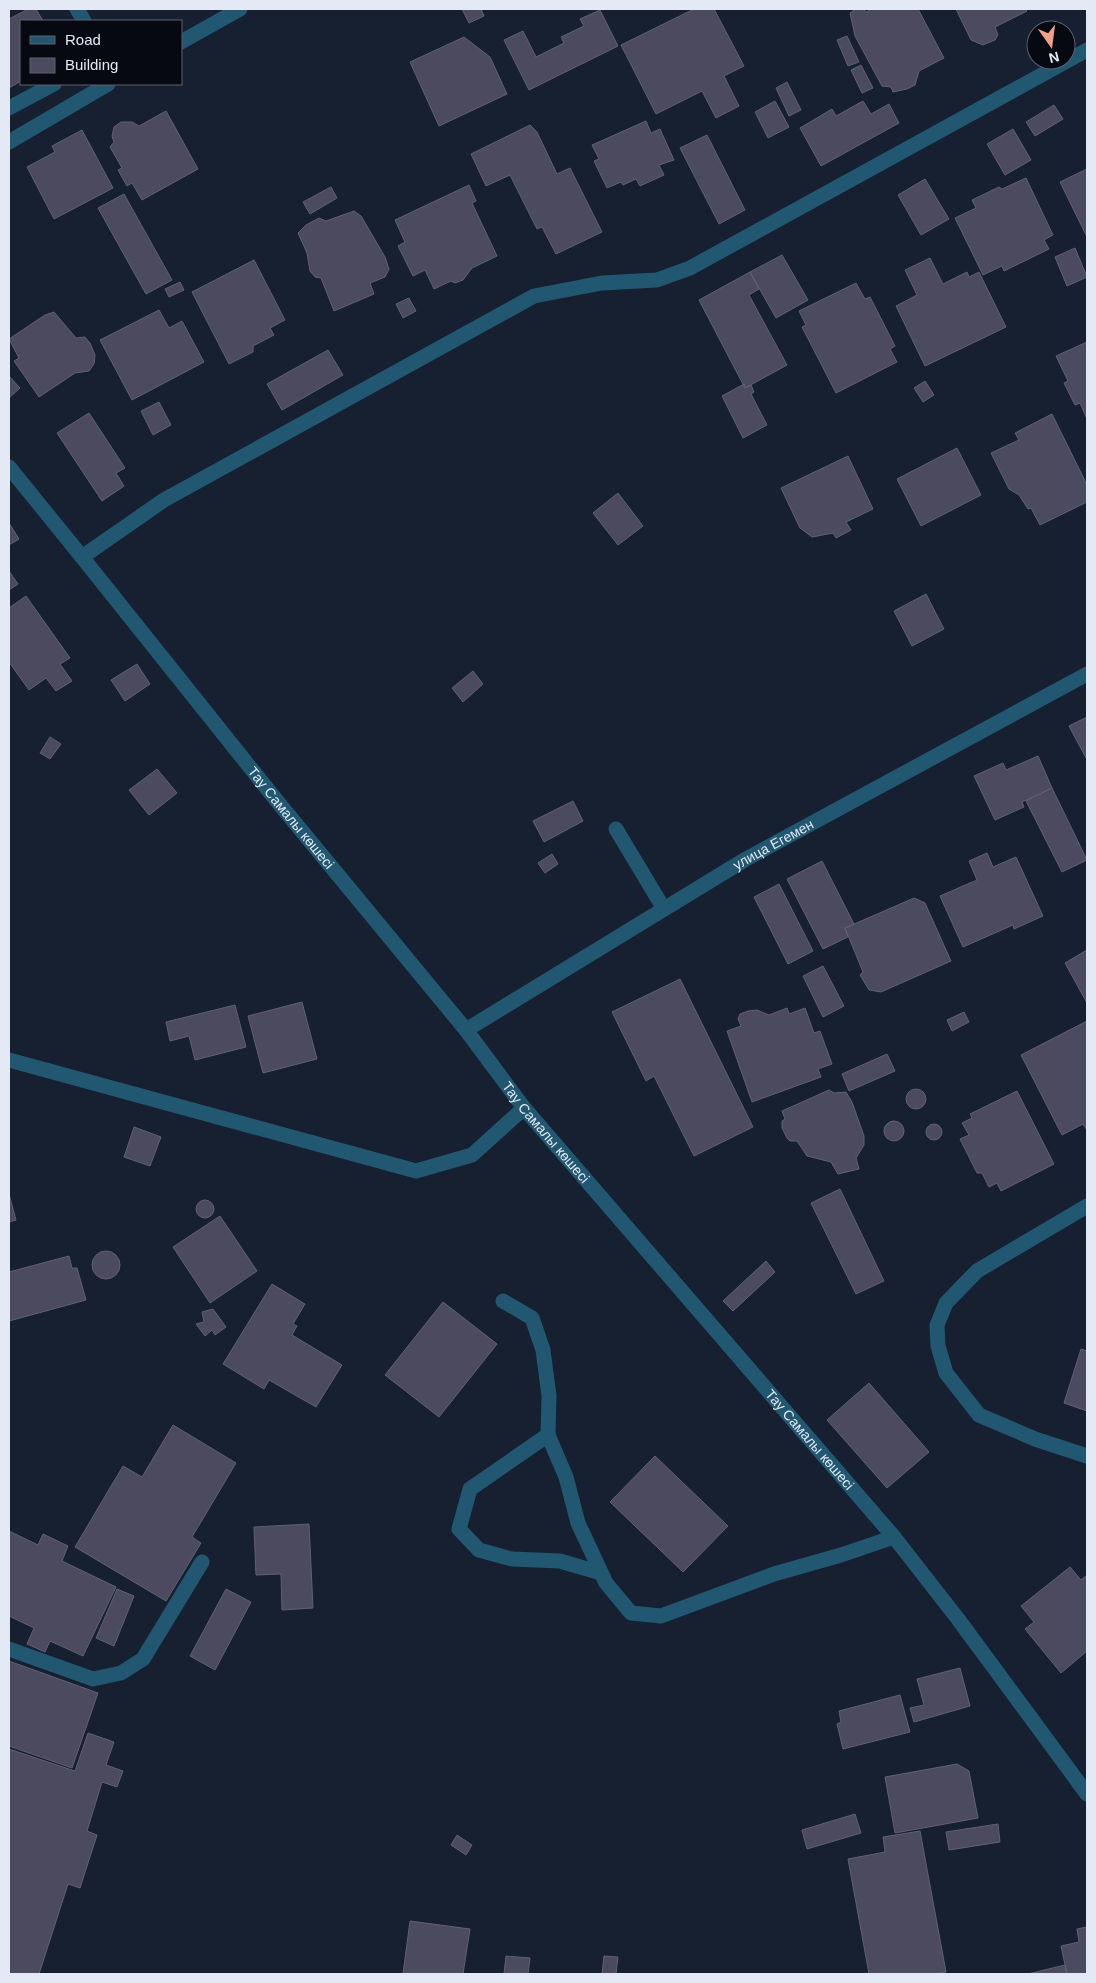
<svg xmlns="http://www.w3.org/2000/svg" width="1096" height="1983" font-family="Helvetica,sans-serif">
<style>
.building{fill:#4c4a5f;stroke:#616075}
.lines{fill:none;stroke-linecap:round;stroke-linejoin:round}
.service{stroke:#215771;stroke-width:15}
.minor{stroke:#215771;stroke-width:15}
.tertiary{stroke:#215771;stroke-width:15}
.labels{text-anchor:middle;stroke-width:4;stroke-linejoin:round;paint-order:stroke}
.street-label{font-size:14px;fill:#e3eaf6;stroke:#060911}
</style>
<rect width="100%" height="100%" fill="#162030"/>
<path class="building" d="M28,9H36L43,21H21V81L9,88V19Z
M462,9H481L484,16L469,23Z
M694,9H714L744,66L724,76L739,106L716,118L702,91L656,114L621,45Z
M856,9H864L867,13L869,9H918L944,58L919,71L915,85L907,89L893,92L891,87L882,86L855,36L850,13Z
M956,9H1025L1027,11L995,27L998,35L995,40L983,45L971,40Z
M600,10L618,46L529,90L504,40L523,31L536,57L564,43L561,37L584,26L580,19Z
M847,36L859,62L848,66L837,40Z
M464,37L490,57L507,94L439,126L410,62Z
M861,65L873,88L862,93L851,70Z
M787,82L801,110L789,116L776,88Z
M775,101L789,127L768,138L755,112Z
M863,101L871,114L889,104L899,123L821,166L800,128L832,109L836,116Z
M1054,105L1063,119L1035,136L1026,122Z
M166,111L198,169L142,200L132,183L127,186L118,170L122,168L110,147L114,142L112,136L114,127L121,122H132L139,126Z
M646,121L651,133L660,129L674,160L659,165L664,175L640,186L636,179L623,185L621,182L607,188L594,161L599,159L592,145Z
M530,125L537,132L557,174L570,168L602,232L556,254L542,227L537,229L510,175L486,186L471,154Z
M1013,129L1031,160L1005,175L987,144Z
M82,130L113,188L54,219L27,167L55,152L52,146Z
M707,135L745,210L719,224L680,148Z
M1087,169V237L1060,182Z
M1026,178L1053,235L1044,240L1049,249L1004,271L1002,266L983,275L955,218L976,208L972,200L999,187L1002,189Z
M925,179L949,219L921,235L898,195Z
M469,185L476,201L472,203L497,256L472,268L463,280L455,283L451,281L434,289L425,270L413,276L398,246L405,242L395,220Z
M331,187L337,198L310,214L303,202Z
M124,194L172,280L146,294L98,208Z
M354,211L361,216L385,257L389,269L385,277L370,283L374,294L334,311L321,278L315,277L310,271L307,253L298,233L306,225L319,218L326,221Z
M1075,248L1087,277L1067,286L1055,257Z
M782,255L808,300L776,318L750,272Z
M930,258L943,284L967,272L969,277L979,272L1006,327L925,366L896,306L917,295L905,270Z
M254,260L285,320L270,328L274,335L253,346V352L229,364L192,292Z
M750,272L759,289L749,295L787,365L745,388L699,300Z
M180,282L184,290L169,297L165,289Z
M856,283L865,299L870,297L895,346L890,349L897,362L836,393L802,327L806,325L799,311Z
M409,298L416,311L403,318L396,304Z
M159,310L169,328L182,321L204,362L132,400L100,340Z
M54,312L76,338L85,337L90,343L95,355L94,364L89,371L75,373L39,397L14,361L19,358L9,339L45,315Z
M1087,342V419L1080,403L1075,405L1064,383L1068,381L1056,356Z
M328,350L343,375L282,410L267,384Z
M9,376L20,388L9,398Z
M925,381L934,395L923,402L914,388Z
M744,384L745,388L751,385L754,392L751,394L767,425L743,438L722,396Z
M159,402L171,425L153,435L141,411Z
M89,413L125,468L116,473L124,486L102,501L57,433Z
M1052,414L1087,485V502L1040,525L1031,508L1028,509L1019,495L1009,489L991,453L1019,440L1015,433Z
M957,448L981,495L921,526L897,479Z
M848,456L873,509L846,522L851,530L836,538L833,533L812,537L800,528L781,488Z
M618,493L643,526L618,545L593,513Z
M9,523L19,539L9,545Z
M9,571L18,584L9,590Z
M926,594L944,629L912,646L894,611Z
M26,596L70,658L60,664L72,681L56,691L46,678L29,690L9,662V608Z
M137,664L150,684L125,701L111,680Z
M473,671L483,684L463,702L452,688Z
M1087,717V757L1086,758L1069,726Z
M50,737L61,744L50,759L40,753Z
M1038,756L1052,788L1022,802L1024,807L995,820L974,776L1003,763L1006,770Z
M157,769L177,793L149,815L129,790Z
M1052,788L1087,860L1062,872L1026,801Z
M573,801L583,821L544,842L533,821Z
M987,853L993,867L1016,857L1043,916L1014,929L1013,925L963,947L940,896L977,880L969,861Z
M552,854L558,864L545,873L538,863Z
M822,861L854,924L845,928L848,937L823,949L787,879Z
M779,884L813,951L788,964L754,897Z
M914,898L925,903L951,961L881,992L869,990L860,975L863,972L845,928Z
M1087,950V1003L1065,963Z
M823,966L844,1006L823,1017L803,976Z
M680,979L753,1127L694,1156L654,1076L646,1081L612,1012Z
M302,1002L317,1059L263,1073L248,1016Z
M235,1005L246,1047L195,1060L189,1036L170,1041L166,1022Z
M787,1008L789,1014L805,1008L814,1033L820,1031L832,1064L818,1069L821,1077L752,1102L727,1031L741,1026L738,1019L740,1014L748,1011L757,1010L769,1015Z
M964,1012L969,1022L952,1031L947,1020Z
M1087,1021V1130L1083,1124L1062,1135L1021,1055Z
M887,1054L895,1071L849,1091L842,1074Z
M906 1099a10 10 0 1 1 20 0a10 10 0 1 1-20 0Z
M829,1090L834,1093L846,1092L852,1102L864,1136V1145L856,1158L859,1169L838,1174L831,1162L807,1156L797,1141H790L787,1138L782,1128V1121L785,1119L782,1111Z
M1017,1091L1054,1164L1001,1191L997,1183L989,1187L982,1173H977L960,1139L969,1135L962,1123L972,1118L970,1114Z
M884 1131a10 10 0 1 1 20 0a10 10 0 1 1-20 0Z
M926 1132a8 8 0 1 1 16 0a8 8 0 1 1-16 0Z
M134,1127L161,1137L150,1166L124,1157Z
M840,1189L884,1281L856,1294L811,1203Z
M9,1194L16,1220L9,1222Z
M196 1209a9 9 0 1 1 18 0a9 9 0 1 1-18 0Z
M220,1216L257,1271L210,1303L173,1247Z
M92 1265a14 14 0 1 1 28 0a14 14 0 1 1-28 0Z
M69,1256L72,1268H77L86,1300L9,1321V1272Z
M766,1261L775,1272L733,1311L723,1301Z
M272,1284L305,1304L293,1324L297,1326L292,1335L342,1365L316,1407L269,1380L264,1389L223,1364Z
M443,1302L497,1344L439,1417L385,1375Z
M213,1309L226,1327L215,1335L212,1330L205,1336L196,1324L204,1322L202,1312Z
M1081,1349L1087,1351V1411L1064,1403Z
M869,1383L929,1452L887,1488L827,1420Z
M173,1425L236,1463L192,1537L201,1543L166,1601L75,1547L123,1466L142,1477Z
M655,1456L728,1526L683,1572L610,1502Z
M309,1524L313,1608L282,1610L281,1574L256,1575L254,1527Z
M9,1531L38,1545L43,1534L68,1546L62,1561L116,1587L83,1656L50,1641L45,1652L27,1644L34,1628L9,1616Z
M1070,1567L1081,1580L1087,1575V1651L1061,1673L1025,1629L1034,1622L1021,1606Z
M117,1589L134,1596L114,1646L96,1638Z
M226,1589L251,1602L215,1670L190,1656Z
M9,1661L98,1693L72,1768L9,1746Z
M960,1668L970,1706L914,1722L910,1708L924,1705L917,1679Z
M900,1695L910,1732L843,1749L837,1724L841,1722L839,1711Z
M88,1733L114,1742L106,1765L123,1771L117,1787L102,1782L87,1831L97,1835L80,1888L68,1884L39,1974H9V1749L75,1771Z
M957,1764L969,1771L978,1818L895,1833L885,1777Z
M855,1814L861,1833L807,1849L802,1830Z
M998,1824L1000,1842L949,1850L946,1832Z
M920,1831L946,1972L931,1974H869L848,1859L885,1852L883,1837Z
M457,1835L472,1845L466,1855L451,1845Z
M410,1921L470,1929L463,1974H403Z
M1087,1927V1974H1067L1061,1946L1079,1942L1077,1929Z
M506,1956L530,1958L528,1974H504Z
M604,1956L618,1957L616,1974H602Z
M1065,1965L1067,1974H1028Z"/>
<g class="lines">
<path class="service" d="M77,9L84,21
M9,108L54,84
M9,1649L93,1679L121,1673L143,1659L202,1562"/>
<g class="minor">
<path d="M181,42L240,9"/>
<path d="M9,142L108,84"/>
<path d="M82,557L164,500L534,296L602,283L657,280L690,268L1087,50"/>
<path d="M616,829L664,909"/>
<path id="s1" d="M466,1030L746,859L1087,674"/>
<path d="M9,1060L416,1171L472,1155L524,1108"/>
<path d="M1087,1206L977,1271L946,1303L937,1325L938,1346L946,1373L979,1415L1035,1439L1087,1456"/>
<path d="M503,1301L532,1318L543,1350L549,1396L548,1435L566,1477L578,1523L606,1583L631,1613L661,1616L774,1574L841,1555L894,1537"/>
<path d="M548,1435L470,1489L459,1529L479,1550L512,1559L560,1561L601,1573"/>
</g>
<path class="tertiary" id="s2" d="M9,467L82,557L277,801L466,1030L524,1108L894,1537L958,1619L1087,1794"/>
</g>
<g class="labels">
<g class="street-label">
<text dy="5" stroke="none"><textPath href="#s2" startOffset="450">Тау Самалы көшесі</textPath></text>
<text dy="5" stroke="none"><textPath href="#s1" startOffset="359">улица Егемен</textPath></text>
<text dy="5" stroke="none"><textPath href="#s2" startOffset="855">Тау Самалы көшесі</textPath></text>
<text dy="5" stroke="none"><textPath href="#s2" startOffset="1260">Тау Самалы көшесі</textPath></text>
</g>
</g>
<rect width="1096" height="1983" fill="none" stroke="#e3eaf6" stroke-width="20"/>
<rect x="20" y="20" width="162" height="65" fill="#060911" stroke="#5e636d"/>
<rect x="30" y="36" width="25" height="8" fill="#215771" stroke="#5e636d"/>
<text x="65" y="45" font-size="15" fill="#e3eaf6">Road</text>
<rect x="30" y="58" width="25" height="15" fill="#4c4a5f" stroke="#5e636d"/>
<text x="65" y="70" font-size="15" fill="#e3eaf6">Building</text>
<g transform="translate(1051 45) rotate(166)"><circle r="24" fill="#060911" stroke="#5e636d"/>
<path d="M0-4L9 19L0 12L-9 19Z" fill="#f39f83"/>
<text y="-8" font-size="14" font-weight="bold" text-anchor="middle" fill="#e3eaf6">N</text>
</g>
</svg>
